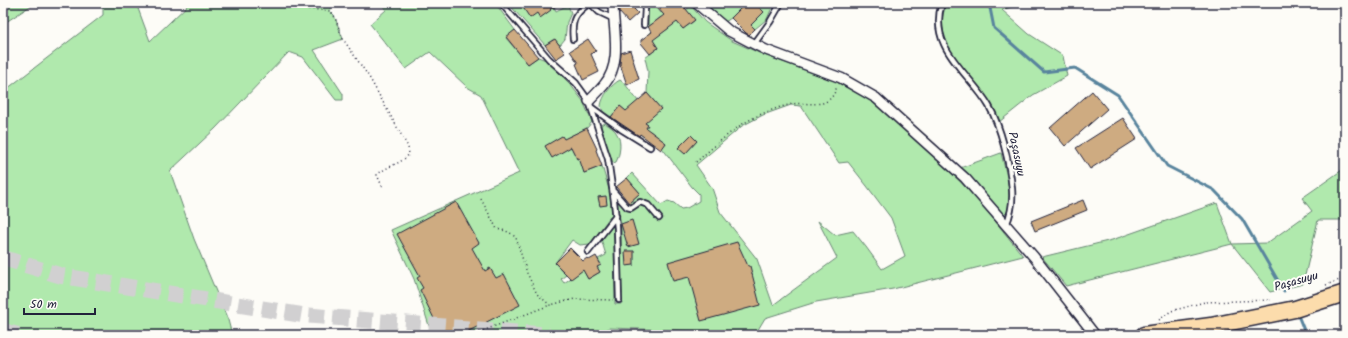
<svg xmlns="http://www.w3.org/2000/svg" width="1348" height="338" font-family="Kalam,sans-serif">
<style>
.green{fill:#b0e9ad;stroke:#698674;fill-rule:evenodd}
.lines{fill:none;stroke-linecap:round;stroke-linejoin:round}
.stream{stroke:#59849d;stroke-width:3}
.building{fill:#ceab81;stroke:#22223b}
.highway-tunnel{stroke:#d1d0d1;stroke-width:16;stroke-dasharray:16 8;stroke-linecap:butt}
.lane-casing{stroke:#22223b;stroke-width:8}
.street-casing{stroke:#22223b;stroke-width:12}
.highway-casing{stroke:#22223b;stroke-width:19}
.path{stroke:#22223b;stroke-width:1.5;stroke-dasharray:1 3;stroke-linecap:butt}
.lane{stroke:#fdfcf7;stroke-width:4.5}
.street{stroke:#fdfcf7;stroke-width:9}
.highway{stroke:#fcdcac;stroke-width:16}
.labels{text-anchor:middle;stroke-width:4;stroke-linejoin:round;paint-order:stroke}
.street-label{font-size:12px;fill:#22223b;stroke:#fdfcf7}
</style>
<rect width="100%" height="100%" fill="#fdfcf7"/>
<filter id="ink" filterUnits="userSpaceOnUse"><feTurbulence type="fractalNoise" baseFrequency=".025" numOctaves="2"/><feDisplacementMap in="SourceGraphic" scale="8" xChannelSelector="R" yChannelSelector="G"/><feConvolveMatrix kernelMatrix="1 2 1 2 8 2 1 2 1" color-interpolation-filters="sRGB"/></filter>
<g filter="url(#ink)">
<path class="green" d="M3,3H35L3,24Z
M103,3H136L150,41L190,3H333L330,11L334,15L343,39L314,50L343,94V100H336L303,57L289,52L215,129L170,171L194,239L228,320L232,335H3V92L103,15Z
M381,3H495L515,30L506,38L528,64L538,57L546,60L570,84L583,101L592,122L587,128L567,138L577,159L582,157L584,173L602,166L610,193L612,214L590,244L580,245L572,240L555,263L566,275L561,279L564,283L580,272L581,266L588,279L600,272L597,267L601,264L598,259L606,255L601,239L614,225L615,304H621V224L614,189L628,204L640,193L627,178L632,173L661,205L668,201L674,203L681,209L687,208L699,201V194L692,187L662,148L666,143L650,131L644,137L640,134L648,125L632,116L620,106L611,117L603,112C603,111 601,106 601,106C602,96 612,84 620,80L625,84L638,101L661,109L647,93L648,71L645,58L658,48L648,34L652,31L656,37L669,28L661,17L648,27V7L649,3H653L661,13L673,3V17L683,29L694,21L686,10L691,6L705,22L732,41L764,55L833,80L866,98L878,106L953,174L984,207L1023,256L893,289L816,302L765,318L756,333L609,328L602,333V335H512L510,331L497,335H432L414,279L391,230L519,173L481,95L467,87L430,52L406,69L370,24L386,10ZM791,105L801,106L839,163L848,162L867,186L891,218L905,256L882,269L866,247L853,231L835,235L818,221L837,258L773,305L757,259L720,212L712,188L696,165L742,126L763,115ZM691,135L697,141L685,154L679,148Z
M508,3H552L556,11L568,5L571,13L567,22L565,39L560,45L554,39L545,45Z
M701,3H746L731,18L725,22Z
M755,3H774L767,19L755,29L749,25L764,12Z
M946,3H1023L1002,10L1029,34L1063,56L1067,76L1033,95L999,122L987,98L951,53L944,39L942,19Z
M605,123C609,126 615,129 617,134C622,141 620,155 616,162L613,163L601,130V126L602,124Z
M1001,153C1004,166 1017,207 1004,215L974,181L960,168Z
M1345,168V220H1318L1303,284L1270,292L1232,244L1066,286L1042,257L1112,240L1217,203L1232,244L1267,243L1312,211L1302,198Z"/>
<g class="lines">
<path class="stream" d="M989,3L994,28L1044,72L1075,68L1118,95L1167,166L1214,190L1242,219L1284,291
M1297,313L1306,335"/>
</g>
<path class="building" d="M527,3H562L550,9L551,10L540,18L537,13L530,18L522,6Z
M619,3H640L634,9L638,13L628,22L619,12Z
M653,3H681L695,20L683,29L677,22L653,40L658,48L650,54L641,43V40L652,32L648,27L664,15Z
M746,3H755L764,12L751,25L755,29L749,35L746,33L731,18Z
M515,30L538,57L528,64L506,37Z
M555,39L565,53L556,59L545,45Z
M588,39L596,51L591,54L599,72L583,80L576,64L578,63L570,51Z
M630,50L639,79L627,85L620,64L621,53Z
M1092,91L1107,109L1065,146L1050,128Z
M647,93L661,109L645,123L648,125L646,128L666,143L661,150L640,134L639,136L611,117L620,106L626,111Z
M1123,118L1137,139L1090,169L1076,148Z
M587,128L597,149L596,150L602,166L584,173L579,158L577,159L571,147L552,158L545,146L562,136L564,139Z
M691,135L697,141L685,154L678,148Z
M627,178L640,193L629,203L616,187Z
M606,196L607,205L600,206L598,197Z
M1083,200L1087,210L1035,231L1031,221Z
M456,202L479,243L472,248L485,271L490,268L496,278L504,274L520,305L461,335H442L420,290L423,288L417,278L420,276L397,234Z
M632,220L639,244L628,247L621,224Z
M737,242L748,266H750L760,305L701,321L689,277L673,281L668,262Z
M570,248L583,261L587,258L589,260L596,256L601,265L597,267L600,272L588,279L583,270L571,279L555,263Z
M625,251H634V265L626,266Z"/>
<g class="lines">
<path class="highway-tunnel" d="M3,258L62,276L302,315L549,335
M3,331L18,335"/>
<defs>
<path id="lane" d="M501,3L549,59L576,83L589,101L608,159L614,201L617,228L619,300
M942,3C927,48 970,73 989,106C1001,127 1010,165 1012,189C1013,201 1011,214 1006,225
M644,25L645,8L647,3
M573,39C571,20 575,13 590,3L599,12L614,19
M754,44L770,22L781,3
M591,107L621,129L650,147
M614,192L627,207L631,208L640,202L648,205L659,218
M588,252L616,216"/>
<path id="street" d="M696,3L729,31L754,44L766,50L841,78L876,98L965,178L1034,257L1095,335
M589,101C594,96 599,91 604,85C623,62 613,30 613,3"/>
<path id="highway" d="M1144,335L1211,326L1295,309L1345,293"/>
</defs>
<use href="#lane" class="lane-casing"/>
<use href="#street" class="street-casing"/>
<use href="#highway" class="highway-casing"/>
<path class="path" d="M303,3L309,9L330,11L334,15L343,39L369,77L408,147L409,154C402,164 386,166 377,175L383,188
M696,162C710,150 725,136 741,125C755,116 772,109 788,105C807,99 829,114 837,86
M481,199L497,229L506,231L512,234L516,238L527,273L537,294L550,305L575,299L613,300
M1326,285L1345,278
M1159,320L1171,311L1205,302L1271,300
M1102,331H1132
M472,335L550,305"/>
<use href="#lane" class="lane"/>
<use href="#street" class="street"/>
<use href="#highway" class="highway"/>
</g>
</g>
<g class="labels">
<g class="street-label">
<text transform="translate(1017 154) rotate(78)" y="4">Paşasuyu</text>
<text transform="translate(1296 281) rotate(-16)" y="4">Paşasuyu</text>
</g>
</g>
<rect width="1348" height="338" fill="none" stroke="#fdfcf7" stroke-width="16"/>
<rect x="8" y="8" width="1332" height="322" fill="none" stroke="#22223b" stroke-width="1.5" filter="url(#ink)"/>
<path d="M24 308v6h71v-6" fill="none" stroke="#22223b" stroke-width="2"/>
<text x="30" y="308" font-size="12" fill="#22223b" stroke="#fdfcf7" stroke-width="3" paint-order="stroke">50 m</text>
</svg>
